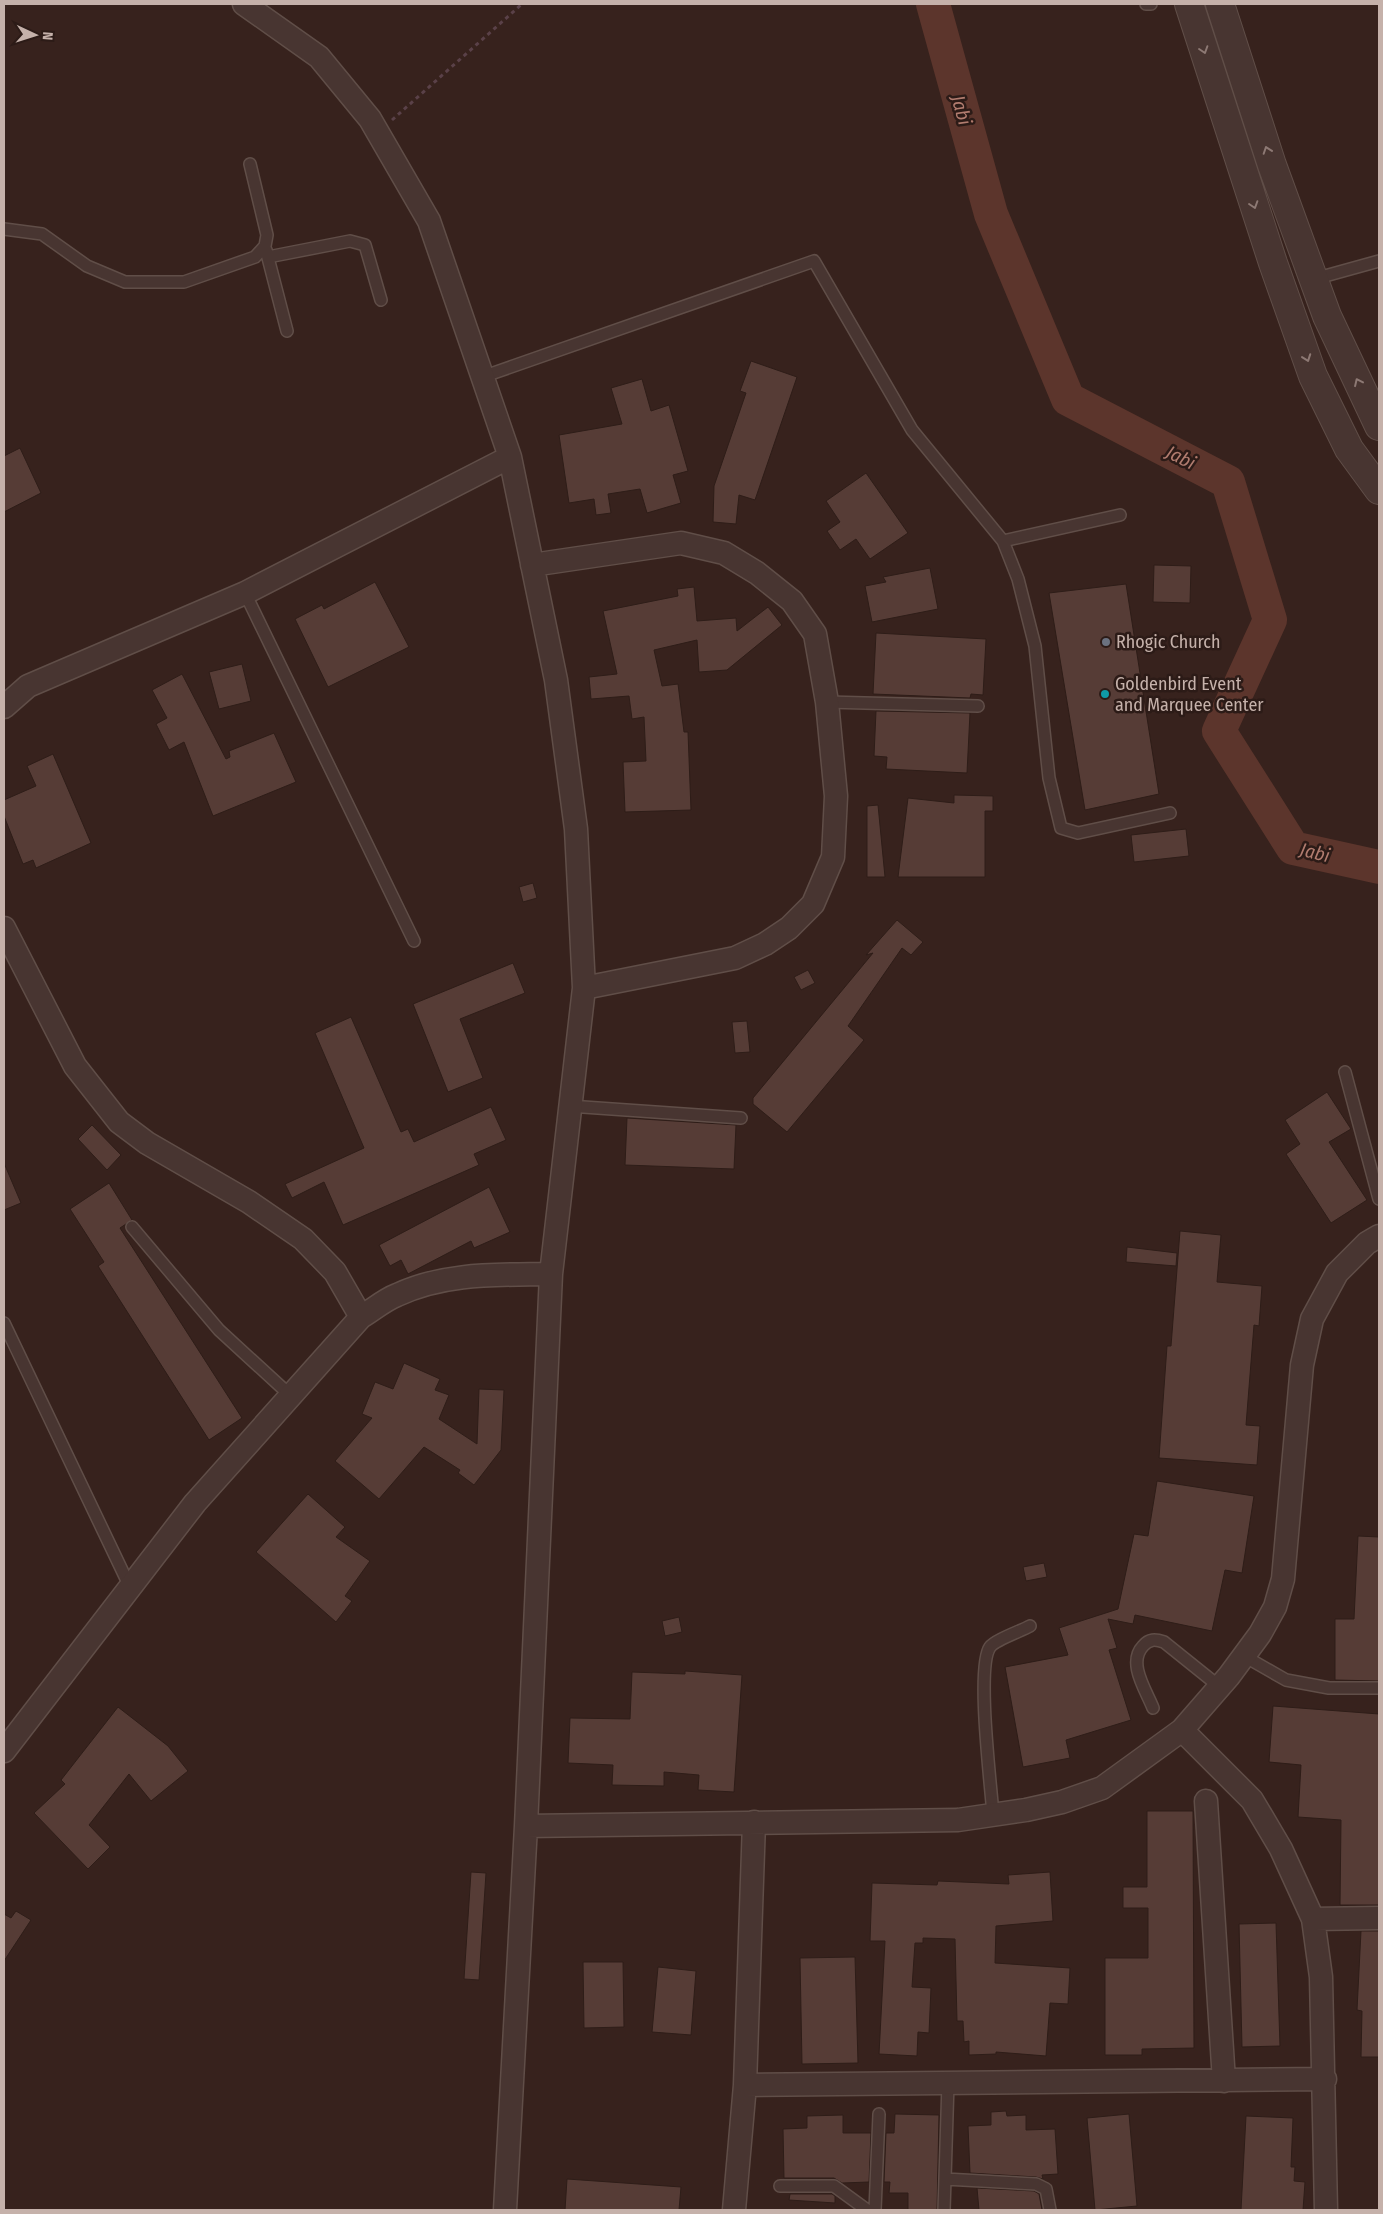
<svg xmlns="http://www.w3.org/2000/svg" width="1383" height="2214" font-family="'Fira Sans Condensed',sans-serif">
<style>
.lines{fill:none;stroke-linecap:round;stroke-linejoin:round}
.river{stroke:#5c352c;stroke-width:34}
.building{fill:#563c36;stroke:#2e1d18}
.service-casing{stroke:#604e48;stroke-width:14}
.minor-casing{stroke:#604e48;stroke-width:25}
.tertiary-casing{stroke:#604e48;stroke-width:30}
.path{stroke:#5a4148;stroke-width:3;stroke-dasharray:4 4;stroke-linecap:butt}
.service{stroke:#483531;stroke-width:11}
.minor{stroke:#483531;stroke-width:22}
.tertiary{stroke:#483531;stroke-width:28}
.oneway{stroke:#8d7974}
.worship-dot{fill:#6b7280;stroke:#2c1b17;stroke-width:2}
.culture-dot{fill:#0f9aa8;stroke:#2c1b17;stroke-width:2}
.labels{text-anchor:middle;stroke-width:5;stroke-linejoin:round;paint-order:stroke}
.poi-label{font-size:18px;fill:#c5b1aa;stroke:#2c1b17;text-anchor:start}
.water-label{font-size:19px;font-style:italic;fill:#b17c6f;stroke:#2c1b17}
</style>
<rect width="100%" height="100%" fill="#37221d"/>
<g class="lines">
<path class="river" d="M933,4L991,214L1068,399L1228,482L1270,620L1219,731L1293,848L1379,867"/>
</g>
<path class="building" d="M751,361L797,377L755,500L739,495L736,524L713,522L714,486L746,393L740,391Z
M642,379L651,411L669,405L688,471L673,475L681,503L647,513L640,489L608,494L611,513L596,515L594,499L569,503L559,435L622,424L611,388Z
M20,448L41,493L4,512V456Z
M866,473L908,533L870,559L856,539L840,550L827,531L840,522L826,501Z
M1154,565L1191,566L1190,603L1153,602Z
M930,568L938,609L872,622L865,586L886,582L883,577Z
M375,582L409,647L328,687L295,619L322,605L324,609Z
M1126,584L1159,794L1085,810L1049,593Z
M694,587L697,621L736,618L737,631L768,607L782,625L727,670L699,672L697,640L654,650L662,686L678,684L684,732H688L691,810L625,812L623,762L646,761L644,717L632,719L629,696L591,699L589,677L617,674L603,611L678,596L677,589Z
M876,633L986,639L983,695L971,694L970,698L873,694Z
M242,664L251,701L219,709L209,672Z
M182,674L226,759L230,757L229,751L274,733L296,782L213,816L184,742L169,750L156,724L167,718L152,690Z
M876,711L970,713L967,773L886,769L887,757L874,756Z
M53,754L91,843L36,868L33,860L23,864L4,816V800L36,786L27,766Z
M954,795L993,796V811H985V877H898L908,798L954,803Z
M878,805L885,877H867V806Z
M1186,829L1189,856L1134,862L1131,835Z
M533,883L537,898L523,902L519,887Z
M897,920L923,942L911,955L902,948L848,1026L864,1040L787,1132L753,1104V1098L873,953L866,955Z
M513,963L525,993L460,1019L483,1078L448,1092L413,1004Z
M808,970L815,983L801,990L794,977Z
M351,1017L401,1132L408,1129L414,1142L491,1107L506,1140L474,1154L479,1165L343,1225L324,1182L292,1198L285,1184L364,1148L315,1033Z
M747,1021L750,1052L735,1053L732,1022Z
M1327,1092L1351,1129L1329,1142L1367,1200L1331,1223L1286,1154L1300,1144L1285,1120Z
M627,1118L736,1125L734,1169L625,1165Z
M92,1125L121,1155L107,1170L78,1139Z
M4,1163L21,1203L4,1210Z
M109,1183L132,1220L120,1228L242,1418L209,1440L98,1266L104,1262L70,1209Z
M489,1187L510,1232L474,1248L471,1241L408,1274L401,1260L390,1266L379,1245Z
M1180,1231L1221,1235L1217,1282L1262,1286L1259,1326L1254,1325L1246,1425L1260,1426L1257,1465L1159,1458L1167,1346H1171Z
M1127,1247L1177,1253L1176,1266L1126,1262Z
M404,1363L440,1379L435,1390L449,1395L439,1419L477,1444L479,1389L504,1390L501,1450L474,1485L458,1473L460,1470L424,1447L379,1499L335,1461L372,1418L362,1414L375,1382L393,1389Z
M1157,1481L1254,1496L1242,1573L1225,1570L1212,1631L1135,1615L1133,1624L1108,1619L1117,1648L1109,1650L1131,1720L1066,1740L1070,1758L1023,1767L1005,1667L1068,1655L1059,1628L1118,1609L1134,1534L1148,1536Z
M308,1494L345,1527L336,1537L370,1561L345,1596L352,1601L336,1622L256,1552Z
M1358,1536L1379,1537V1681L1335,1680V1619H1354Z
M1044,1563L1047,1577L1026,1581L1023,1567Z
M679,1617L682,1632L665,1636L662,1621Z
M685,1671L742,1675L734,1792L698,1790L699,1775L664,1772V1786L612,1785L613,1765L568,1763L570,1718L630,1719L632,1672L685,1674Z
M1273,1706L1379,1714V1905H1340L1341,1820L1298,1817L1301,1765L1269,1762Z
M118,1707L168,1746L188,1771L151,1801L129,1774L89,1825L110,1847L88,1869L34,1813L65,1784L61,1780Z
M1147,1811H1193L1194,2048L1142,2049V2055H1105V1958H1148V1908H1123V1887H1147Z
M471,1872L486,1873L479,1980L464,1979Z
M1050,1872L1053,1921L996,1926L995,1963L1070,1968L1068,2004L1050,2003L1046,2056L996,2052V2054L969,2055V2041L964,2042L963,2021H957L955,1939L923,1938V1943H915L912,1987L931,1988L929,2033L918,2032L917,2056L879,2054L885,1941H870L872,1883L937,1885L938,1881L1009,1884L1008,1875Z
M16,1911L31,1920L4,1961V1914L11,1918Z
M1276,1923L1280,2046L1242,2047L1239,1924Z
M1361,1931H1379V2057H1361L1362,2011L1357,2010Z
M855,1957L858,2063L802,2064L800,1958Z
M583,1962H623L624,2027L584,2028Z
M658,1967L696,1971L691,2035L652,2032Z
M1006,2111L1007,2116L1026,2115V2130L1055,2129L1058,2174L1042,2175L1043,2179L1036,2177L970,2173L968,2126L991,2125V2112Z
M895,2114L939,2115L937,2210H908V2193H889L890,2182H884L886,2133H894Z
M1129,2114L1137,2206L1095,2210L1087,2118Z
M843,2115V2133H871L869,2182L842,2183L834,2178H784L783,2129L807,2128V2116Z
M1246,2116L1293,2118L1291,2167H1295L1294,2181L1305,2182L1303,2210H1241Z
M567,2179L681,2187L679,2210H565Z
M977,2188L1034,2191L1039,2194L1042,2210H979Z
M790,2194H832L835,2196V2203L789,2200Z"/>
<g class="lines">
<defs>
<path id="service" d="M1146,4H1151
M4,229L42,234L87,266L125,282H184L255,257L265,246L267,235L250,164
M266,250L287,331
M268,257L350,241L365,245L381,300
M1314,279L1379,261
M482,377L814,261L912,430L1003,541L1018,579L1035,646L1049,778L1061,828L1078,833L1170,813
M1003,541L1120,515
M245,593L414,941
M827,702L978,706
M1345,1072L1379,1199
M569,1106L741,1118
M132,1227L219,1330L291,1396
M4,1323L130,1587
M1244,1656L1286,1680L1329,1688H1379
M1153,1708C1146,1690 1127,1663 1143,1646C1149,1639 1155,1639 1164,1642L1220,1687
M993,1815C991,1785 976,1667 990,1647C995,1640 1021,1631 1030,1626
M945,2179L1036,2184L1046,2189L1050,2210
M780,2186H834L867,2210
M875,2210L879,2114
M944,2210L948,2083"/>
<path id="minor" d="M244,4L319,57L370,119L429,221L510,457L556,680L576,829L584,988L551,1274L526,1826L505,2210
M532,565L681,543L724,553L757,573L792,601L815,634L827,702L836,796L833,857L813,904L789,928L765,944L735,958L584,988
M4,707L28,686L245,593L510,457
M4,928L75,1066L119,1122L147,1143L249,1202L303,1239L335,1272L361,1317
M1182,1730L1252,1800L1281,1849L1313,1919L1321,1977L1326,2210
M4,1751L195,1503L361,1317C373,1310 384,1300 397,1295C446,1272 499,1275 551,1274
M1206,1801L1224,2081
M526,1826L958,1820L1026,1810L1062,1802L1102,1788L1182,1730L1229,1676L1260,1634L1275,1607L1283,1579L1302,1365L1312,1319L1337,1273L1367,1243L1379,1236
M1313,1919L1379,1918
M745,2085L1325,2079
M734,2210L745,2085L754,1822"/>
<path id="tertiary" d="M1189,4L1273,263L1313,376L1349,449L1379,490
M1220,4L1272,165L1327,316L1379,426"/>
</defs>
<use href="#service" class="service-casing"/>
<use href="#minor" class="minor-casing"/>
<use href="#tertiary" class="tertiary-casing"/>
<path class="path" d="M392,120L522,4"/>
<use href="#service" class="service"/>
<use href="#minor" class="minor"/>
<use href="#tertiary" class="tertiary"/>
</g>
<defs><path id="oneway-chevron" d="M-2-3.5L2.5 0L-2 3.5" fill="none" stroke-width="1.6" stroke-linecap="round" stroke-linejoin="round" transform="scale(1.25)"/></defs>
<g class="oneway">
<use href="#oneway-chevron" transform="translate(1204 50) rotate(72)"/>
<use href="#oneway-chevron" transform="translate(1267 150) rotate(-109)"/>
<use href="#oneway-chevron" transform="translate(1254 205) rotate(72)"/>
<use href="#oneway-chevron" transform="translate(1307 358) rotate(70)"/>
<use href="#oneway-chevron" transform="translate(1358 382) rotate(-115)"/>
</g>
<circle class="worship-dot" cx="1106" cy="642" r="5"/>
<circle class="culture-dot" cx="1105" cy="694" r="5"/>
<g class="labels">
<g class="poi-label">
<text x="1116" y="648">Rhogic Church</text>
<text x="1115" y="690">Goldenbird Event<tspan x="1115" dy="21">and Marquee Center</tspan></text>
</g>
<g class="water-label">
<text transform="translate(962 110) rotate(74)" y="7">Jabi</text>
<text transform="translate(1181 457) rotate(27)" y="7">Jabi</text>
<text transform="translate(1315 852) rotate(14)" y="7">Jabi</text>
</g>
</g>
<rect width="1383" height="2214" fill="none" stroke="#c5b1aa" stroke-width="10"/>
<g transform="translate(35 35) rotate(94)" stroke="#2c1b17" stroke-width="4" paint-order="stroke">
<path d="M0-4L9 19L0 12L-9 19Z" fill="#c5b1aa"/>
<text y="-8" font-size="14" font-weight="bold" text-anchor="middle" fill="#c5b1aa">N</text>
</g>
</svg>
